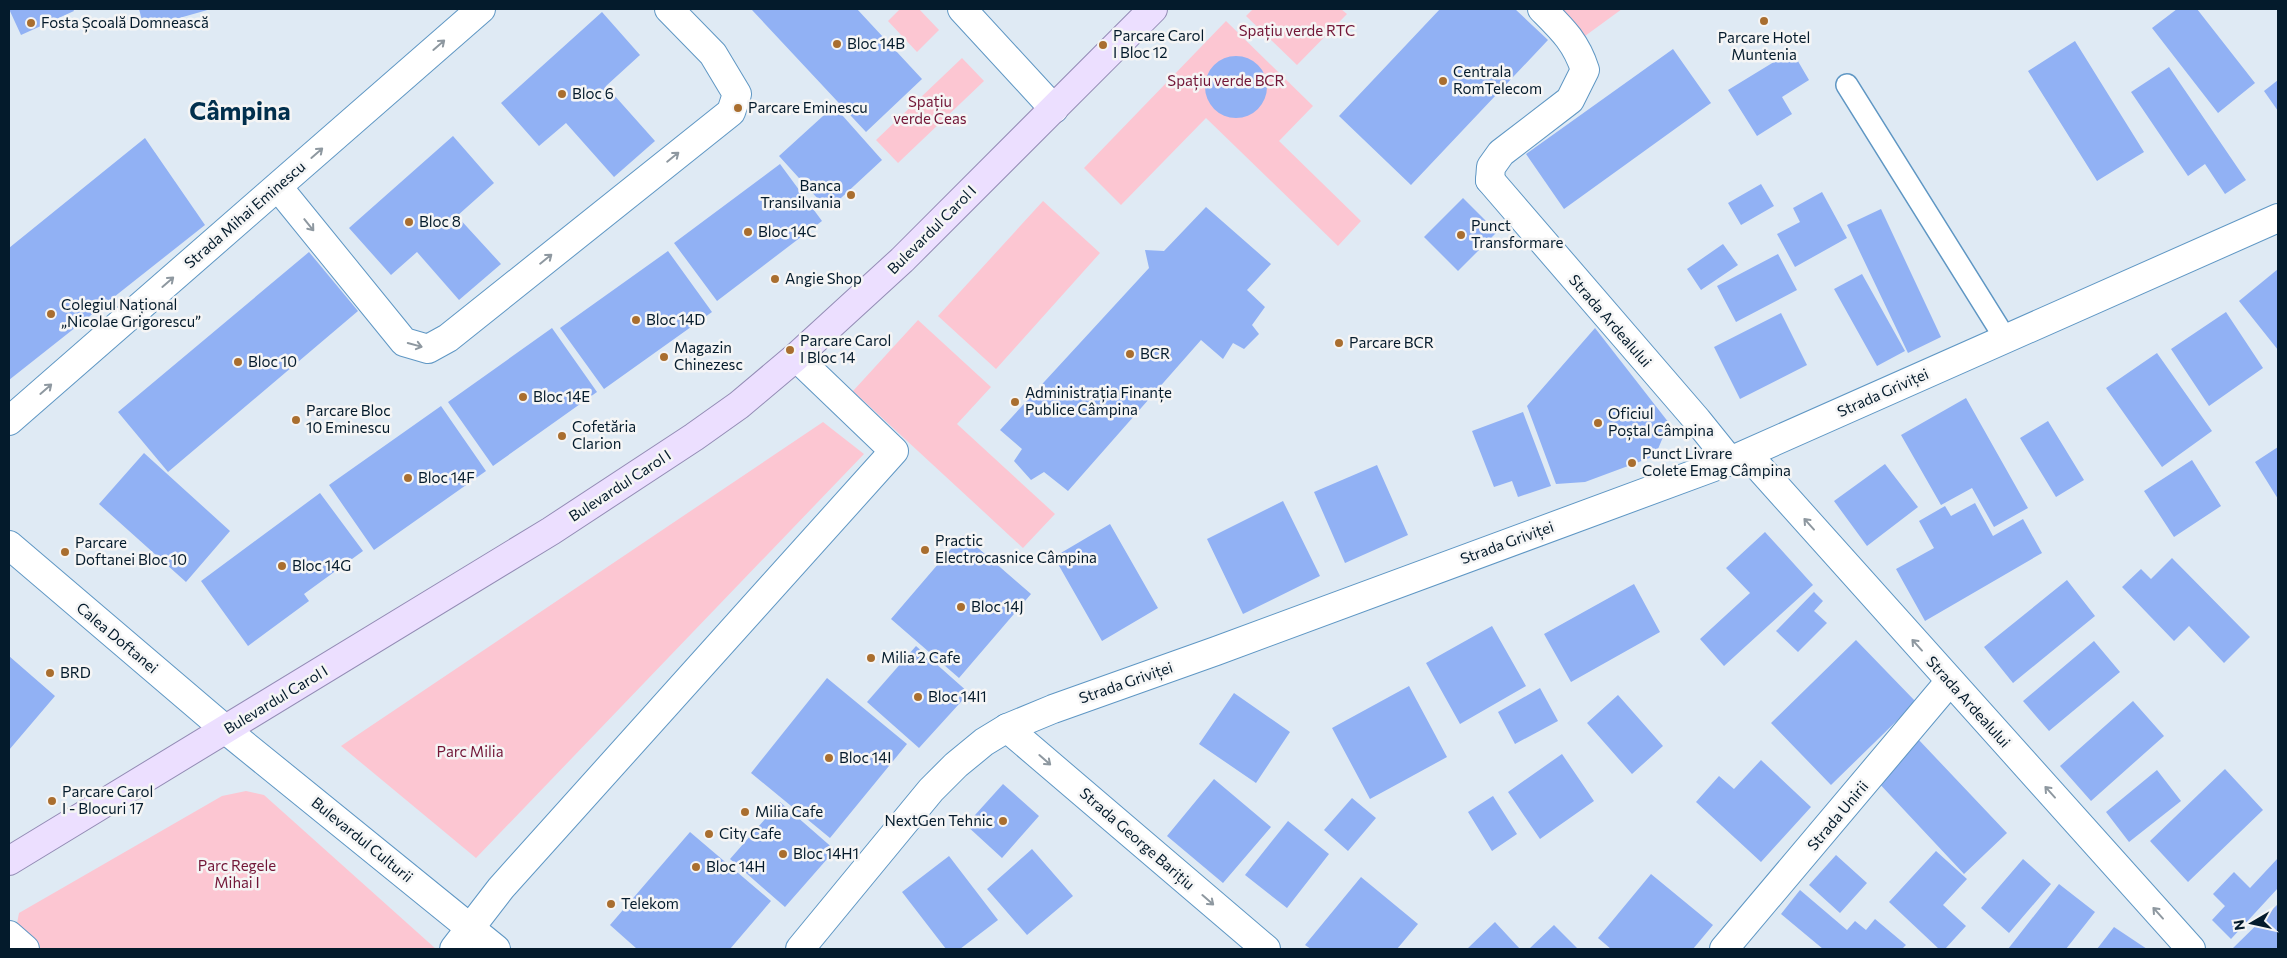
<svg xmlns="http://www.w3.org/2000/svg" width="2287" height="958" font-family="Commissioner,sans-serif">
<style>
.green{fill:#fcc6d2}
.building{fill:#91b1f4}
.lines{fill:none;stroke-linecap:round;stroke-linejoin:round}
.service-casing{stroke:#5f97c4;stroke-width:24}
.pedestrian-casing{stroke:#5f97c4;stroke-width:30}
.minor-casing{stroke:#5f97c4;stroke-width:30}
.tertiary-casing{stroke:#5f97c4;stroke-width:30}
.secondary-casing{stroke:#5f97c4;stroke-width:30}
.primary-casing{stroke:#938cb5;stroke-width:30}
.service{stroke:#fff;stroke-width:21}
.pedestrian{stroke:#fff;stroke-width:28}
.minor{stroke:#fff;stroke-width:28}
.tertiary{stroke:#fff;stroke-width:28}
.secondary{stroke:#fff;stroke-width:28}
.primary{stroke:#ecdfff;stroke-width:28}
.oneway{stroke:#8e98a0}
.poi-dot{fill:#a96e2f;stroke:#f5f5f5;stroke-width:2}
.labels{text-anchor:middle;stroke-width:5;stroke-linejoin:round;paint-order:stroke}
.poi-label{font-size:15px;fill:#041b2c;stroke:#f5f5f5;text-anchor:start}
.park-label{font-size:15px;fill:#721637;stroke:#f5f5f5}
.street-label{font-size:15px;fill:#041b2c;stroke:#f5f5f5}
.town-label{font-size:25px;font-weight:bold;fill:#012f4d;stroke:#f5f5f5}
</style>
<rect width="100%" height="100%" fill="#dfeaf4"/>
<path class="green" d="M900,9H919L939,30L917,52L888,21Z
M1253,9H1341L1347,14L1297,65L1246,16Z
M1559,9H1622L1585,36Z
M1226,21L1313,106L1279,141L1361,221L1338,246L1206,118L1121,205L1084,168Z
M962,58L984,81L898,163L876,140Z
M1043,201L1100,253L996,369L938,316Z
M918,320L991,387L957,424L1055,514L1023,548L853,391Z
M823,422L864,454L476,858L341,746Z
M246,791L264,795L436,949H25L14,939L19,913L222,796Z"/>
<path class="building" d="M9,9H73L74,11L21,35Z
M139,9H211L144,28Z
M753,9H857L922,79L866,132L752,10Z
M1440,9H1515L1548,40L1411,185L1339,116Z
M2177,9H2197L2255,83L2218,113L2152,28Z
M602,12L640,55L606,86L655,141L614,177L566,123L539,146L501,103Z
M2075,41L2144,152L2097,181L2028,71Z
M1673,49L1711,103L1564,209L1526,154Z
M1792,51L1809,80L1782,97L1792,114L1757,136L1728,90Z
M1205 87a31 31 0 1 1 62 0a31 31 0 1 1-62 0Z
M2169,67L2246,180L2225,194L2205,164L2188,176L2131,92Z
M2278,80V111L2264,91Z
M834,106L882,160L828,210L779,156Z
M453,136L494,183L457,216L501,264L459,300L417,252L391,275L349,228Z
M145,138L205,225L9,380V248Z
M780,164L822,221L717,301L674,243Z
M1761,184L1774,206L1741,225L1728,203Z
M1822,192L1847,238L1795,267L1777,234L1800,222L1793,208Z
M1463,198L1497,232L1458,271L1424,237Z
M1206,207L1271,264L1247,290L1265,307L1252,325L1259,334L1244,349L1233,343L1223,359L1201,340L1068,491L1044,472L1031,480L1014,461L1022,449L1000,430L1149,268L1145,250L1164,251Z
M1881,209L1941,337L1908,353L1847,225Z
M1723,244L1738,265L1701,290L1687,269Z
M668,251L712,312L604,389L560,328Z
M309,252L358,311L168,472L118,412Z
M1778,254L1797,290L1736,322L1717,286Z
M2278,269V350L2239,301Z
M1862,274L1905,351L1877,366L1834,289Z
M2226,312L2263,368L2209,406L2171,349Z
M1781,313L1807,365L1740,399L1714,347Z
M552,328L597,392L493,466L448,402Z
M1595,328L1669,423L1655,456L1585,482L1556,484L1527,406Z
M2157,353L2212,431L2162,467L2106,388Z
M1966,398L2028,508L1994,527L1972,488L1941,505L1901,435Z
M441,406L486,471L374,550L329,485Z
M1523,412L1551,486L1518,497L1512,481L1494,487L1472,431Z
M2048,421L2084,480L2056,497L2020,438Z
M2278,447V499L2255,462Z
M144,453L230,531L186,582L99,504Z
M2192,460L2221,506L2174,537L2144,491Z
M1885,464L1918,507L1867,546L1834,501Z
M1377,465L1408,535L1345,563L1314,492Z
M320,493L363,551L304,594L309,601L248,646L201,581Z
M1283,501L1320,576L1243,614L1207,539Z
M1975,503L1993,536L2023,519L2042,553L1925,621L1896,569L1934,548L1919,521L1945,506L1951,516Z
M1110,524L1158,608L1102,641L1054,557Z
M1765,532L1813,585L1724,666L1700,639L1750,593L1726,568Z
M963,535L1031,594L959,678L891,619Z
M2172,558L2250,637L2224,663L2189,626L2174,641L2122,587L2141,569L2151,579Z
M2067,580L2095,616L2013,683L1984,647Z
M1634,584L1660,632L1571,682L1544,634Z
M1814,592L1823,601L1814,611L1827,623L1798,652L1776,631Z
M1492,626L1526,686L1460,724L1426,663Z
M1856,640L1916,702L1831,785L1771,723Z
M2094,641L2120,672L2049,731L2023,701Z
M916,646L969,693L919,748L867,702Z
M9,656L55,696L9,750Z
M827,678L907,744L830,838L751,773Z
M1409,686L1447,757L1370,799L1332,728Z
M1540,688L1558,721L1515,744L1498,712Z
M1234,693L1290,732L1256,783L1199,744Z
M1618,695L1663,746L1632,774L1587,723Z
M2133,701L2164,736L2091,801L2060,766Z
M1918,739L2007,833L1964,874L1876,780Z
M1562,754L1594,801L1540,839L1508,792Z
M1761,760L1811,807L1761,862L1696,802L1719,776L1734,789Z
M2225,769L2263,810L2188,882L2150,841Z
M2157,770L2181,801L2129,842L2106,812Z
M1214,779L1271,827L1223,883L1167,836Z
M1003,784L1039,816L1002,858L966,825Z
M1493,796L1517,834L1492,851L1468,812Z
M1352,798L1376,818L1348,851L1324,830Z
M780,802L835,850L785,907L730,859Z
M1288,821L1329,854L1287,908L1245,875Z
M690,832L771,901L730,949H637L610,925Z
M1032,849L1073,896L1027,935L987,889Z
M1936,851L1967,879L1943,905L1966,926L1945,949H1939L1889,902Z
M1836,855L1867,883L1840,913L1809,885Z
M949,856L998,920L960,949H946L902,892Z
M2278,858V888L2231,939L2212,920L2225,906L2213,894L2234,872L2250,888Z
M2023,859L2051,884L2009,933L1981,908Z
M1651,874L1713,925L1693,949H1611L1598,938Z
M1361,877L1418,924L1397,949H1311L1305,945Z
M2059,884L2095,912L2066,949H2008Z
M1800,890L1847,930L1855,921L1866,930L1875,919L1906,945L1902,949H1823L1781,914Z
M2278,904V949H2232Z
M1495,922L1520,949H1467Z
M1554,925L1578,949H1529Z
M2114,927L2147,949H2097Z"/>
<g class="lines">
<defs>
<path id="service" d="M1847,85L2005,338"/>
<path id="pedestrian" d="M962,9L1054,109
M1490,180L1491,167L1501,153L1570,100L1585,70C1576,42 1562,29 1542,9
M9,935L25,949
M454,949L501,888L894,451L796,357"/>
<path id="minor" d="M1490,180L1697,420L1730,461
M278,187L404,342L428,349L448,338L731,112L737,94L713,54L669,9
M9,421L481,9
M1007,728L1266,949
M1724,949L1950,681"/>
<path id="tertiary" d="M1747,454L2191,949"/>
<path id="secondary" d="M9,545L226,730L496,949
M800,949L931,790L956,765L984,742L1007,728L1053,709L1216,651L1730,461L2278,218"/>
<path id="primary" d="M9,861L551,531L694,437L739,405L796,357L902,260L1153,9"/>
</defs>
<use href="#service" class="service-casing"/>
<use href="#pedestrian" class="pedestrian-casing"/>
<use href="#minor" class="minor-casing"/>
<use href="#tertiary" class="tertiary-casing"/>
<use href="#secondary" class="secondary-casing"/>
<use href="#primary" class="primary-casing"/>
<use href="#service" class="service"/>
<use href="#pedestrian" class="pedestrian"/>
<use href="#minor" class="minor"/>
<use href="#tertiary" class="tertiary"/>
<use href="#secondary" class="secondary"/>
<use href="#primary" class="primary"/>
</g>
<defs><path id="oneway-shaft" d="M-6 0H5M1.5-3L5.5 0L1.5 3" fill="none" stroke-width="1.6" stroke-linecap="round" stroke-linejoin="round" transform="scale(1.25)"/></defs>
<g class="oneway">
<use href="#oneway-shaft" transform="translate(439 45) rotate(-41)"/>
<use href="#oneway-shaft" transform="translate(317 153) rotate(-41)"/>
<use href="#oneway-shaft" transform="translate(673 157) rotate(-39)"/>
<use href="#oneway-shaft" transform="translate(309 225) rotate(51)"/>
<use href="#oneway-shaft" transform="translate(546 259) rotate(-39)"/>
<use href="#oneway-shaft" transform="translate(168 282) rotate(-41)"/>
<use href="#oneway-shaft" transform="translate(415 345) rotate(15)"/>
<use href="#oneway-shaft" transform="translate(46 389) rotate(-41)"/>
<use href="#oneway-shaft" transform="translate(1809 524) rotate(-132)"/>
<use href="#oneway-shaft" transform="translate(1917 645) rotate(-132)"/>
<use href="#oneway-shaft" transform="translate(1045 760) rotate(41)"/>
<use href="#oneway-shaft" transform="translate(2050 792) rotate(-132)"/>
<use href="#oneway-shaft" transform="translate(1208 900) rotate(41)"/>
<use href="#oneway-shaft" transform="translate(2158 913) rotate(-132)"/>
</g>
<g class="poi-dot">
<circle cx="1764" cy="21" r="5"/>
<circle cx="31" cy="23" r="5"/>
<circle cx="837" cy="44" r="5"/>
<circle cx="1103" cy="45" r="5"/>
<circle cx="1443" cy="81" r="5"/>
<circle cx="562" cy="94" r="5"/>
<circle cx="738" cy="108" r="5"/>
<circle cx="851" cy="195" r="5"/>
<circle cx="409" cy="222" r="5"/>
<circle cx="748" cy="232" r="5"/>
<circle cx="1461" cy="235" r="5"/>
<circle cx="775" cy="279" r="5"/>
<circle cx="51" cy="314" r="5"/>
<circle cx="636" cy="320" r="5"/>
<circle cx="1339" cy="343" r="5"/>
<circle cx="790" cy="350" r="5"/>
<circle cx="1130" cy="354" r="5"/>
<circle cx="664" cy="357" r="5"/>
<circle cx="238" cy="362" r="5"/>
<circle cx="523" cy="397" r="5"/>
<circle cx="1015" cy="402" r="5"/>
<circle cx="296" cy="420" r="5"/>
<circle cx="1598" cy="423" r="5"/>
<circle cx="562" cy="436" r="5"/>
<circle cx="1632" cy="463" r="5"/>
<circle cx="408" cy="478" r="5"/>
<circle cx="925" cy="550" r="5"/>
<circle cx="65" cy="552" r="5"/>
<circle cx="282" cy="566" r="5"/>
<circle cx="961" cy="607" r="5"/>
<circle cx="871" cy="658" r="5"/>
<circle cx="50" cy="673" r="5"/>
<circle cx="918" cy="697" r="5"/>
<circle cx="829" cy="758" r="5"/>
<circle cx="52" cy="801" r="5"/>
<circle cx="745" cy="812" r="5"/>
<circle cx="1003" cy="821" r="5"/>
<circle cx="709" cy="834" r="5"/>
<circle cx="783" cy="854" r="5"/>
<circle cx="696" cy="867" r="5"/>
<circle cx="611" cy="904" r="5"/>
</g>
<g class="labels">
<g class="poi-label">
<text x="41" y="28">Fosta Școală Domnească</text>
<text x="1113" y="41">Parcare Carol<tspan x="1113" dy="17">I Bloc 12</tspan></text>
<text x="1764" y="43" text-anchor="middle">Parcare Hotel<tspan x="1764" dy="17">Muntenia</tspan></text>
<text x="847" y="49">Bloc 14B</text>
<text x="1453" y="77">Centrala<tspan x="1453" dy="17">RomTelecom</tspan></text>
<text x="572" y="99">Bloc 6</text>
<text x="748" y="113">Parcare Eminescu</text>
<text x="841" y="191" text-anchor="end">Banca<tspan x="841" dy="17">Transilvania</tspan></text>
<text x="419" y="227">Bloc 8</text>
<text x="1471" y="231">Punct<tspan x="1471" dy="17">Transformare</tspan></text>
<text x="758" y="237">Bloc 14C</text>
<text x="785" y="284">Angie Shop</text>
<text x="61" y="310">Colegiul Național<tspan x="61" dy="17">„Nicolae Grigorescu”</tspan></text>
<text x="646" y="325">Bloc 14D</text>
<text x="800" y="346">Parcare Carol<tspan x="800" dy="17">I Bloc 14</tspan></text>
<text x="1349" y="348">Parcare BCR</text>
<text x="674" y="353">Magazin<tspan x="674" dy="17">Chinezesc</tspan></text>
<text x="1140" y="359">BCR</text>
<text x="248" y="367">Bloc 10</text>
<text x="1025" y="398">Administrația Finanțe<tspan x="1025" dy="17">Publice Câmpina</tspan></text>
<text x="533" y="402">Bloc 14E</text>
<text x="306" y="416">Parcare Bloc<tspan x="306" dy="17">10 Eminescu</tspan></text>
<text x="1608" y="419">Oficiul<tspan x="1608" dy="17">Poștal Câmpina</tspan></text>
<text x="572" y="432">Cofetăria<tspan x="572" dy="17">Clarion</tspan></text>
<text x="1642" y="459">Punct Livrare<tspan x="1642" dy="17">Colete Emag Câmpina</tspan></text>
<text x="418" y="483">Bloc 14F</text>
<text x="935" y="546">Practic<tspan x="935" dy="17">Electrocasnice Câmpina</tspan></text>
<text x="75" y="548">Parcare<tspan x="75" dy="17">Doftanei Bloc 10</tspan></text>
<text x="292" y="571">Bloc 14G</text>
<text x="971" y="612">Bloc 14J</text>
<text x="881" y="663">Milia 2 Cafe</text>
<text x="60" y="678">BRD</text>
<text x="928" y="702">Bloc 14I1</text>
<text x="839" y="763">Bloc 14I</text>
<text x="62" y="797">Parcare Carol<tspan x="62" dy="17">I - Blocuri 17</tspan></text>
<text x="755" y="817">Milia Cafe</text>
<text x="993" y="826" text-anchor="end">NextGen Tehnic</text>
<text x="719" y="839">City Cafe</text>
<text x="793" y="859">Bloc 14H1</text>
<text x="706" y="872">Bloc 14H</text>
<text x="621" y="909">Telekom</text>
</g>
<g class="park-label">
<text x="1297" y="36">Spațiu verde RTC</text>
<text x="1226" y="86">Spațiu verde BCR</text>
<text x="930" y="107">Spațiu<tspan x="930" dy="17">verde Ceas</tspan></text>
<text x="470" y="757">Parc Milia</text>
<text x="237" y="871">Parc Regele<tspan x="237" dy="17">Mihai I</tspan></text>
</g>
<g class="street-label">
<text transform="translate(245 215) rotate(-41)" y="5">Strada Mihai Eminescu</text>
<text transform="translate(932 230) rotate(-45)" y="5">Bulevardul Carol I</text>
<text transform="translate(1610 321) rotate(49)" y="5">Strada Ardealului</text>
<text transform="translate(1883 393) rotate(-24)" y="5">Strada Griviței</text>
<text transform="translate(620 486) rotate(-33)" y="5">Bulevardul Carol I</text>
<text transform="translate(1507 543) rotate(-20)" y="5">Strada Griviței</text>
<text transform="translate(117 638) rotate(40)" y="5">Calea Doftanei</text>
<text transform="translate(1126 683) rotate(-19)" y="5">Strada Griviței</text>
<text transform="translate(276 700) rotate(-31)" y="5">Bulevardul Carol I</text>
<text transform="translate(1968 702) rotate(48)" y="5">Strada Ardealului</text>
<text transform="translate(1838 816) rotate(-50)" y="5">Strada Unirii</text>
<text transform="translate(1137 839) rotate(41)" y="5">Strada George Barițiu</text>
<text transform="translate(362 840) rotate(39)" y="5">Bulevardul Culturii</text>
</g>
<g class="town-label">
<text x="240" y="120">Câmpina</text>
</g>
</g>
<rect width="2287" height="958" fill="none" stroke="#041b2c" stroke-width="20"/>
<g transform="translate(2252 923) rotate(261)" stroke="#f5f5f5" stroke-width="4" paint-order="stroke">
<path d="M0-4L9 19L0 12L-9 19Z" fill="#041b2c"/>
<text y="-8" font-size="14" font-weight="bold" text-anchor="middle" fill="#041b2c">N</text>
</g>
</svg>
